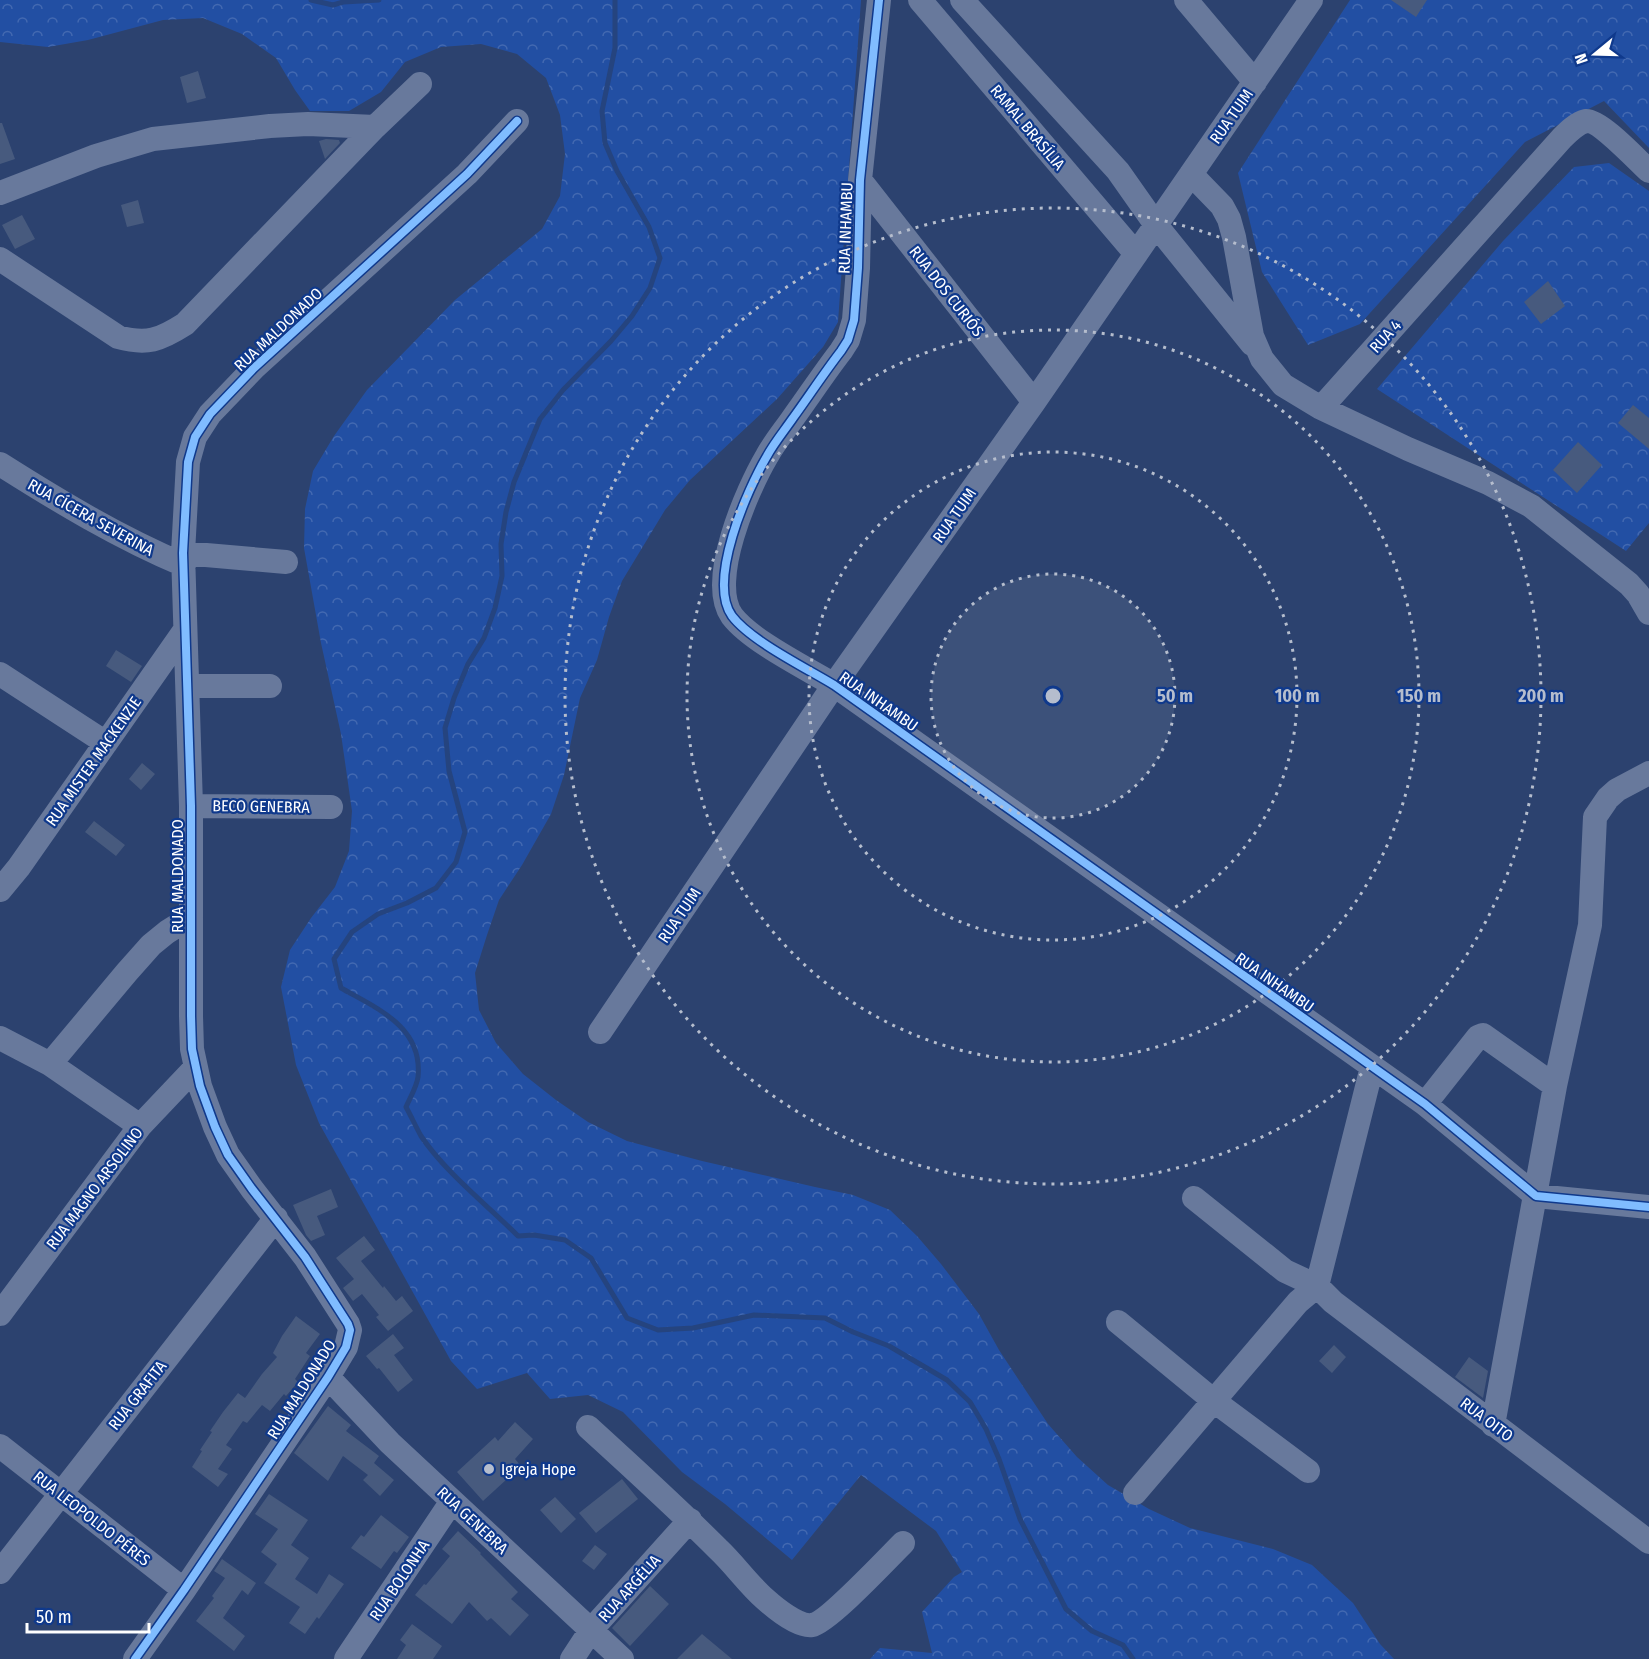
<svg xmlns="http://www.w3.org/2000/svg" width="1649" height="1659" font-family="'Fira Sans Condensed',sans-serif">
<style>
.forest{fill:url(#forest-crowns)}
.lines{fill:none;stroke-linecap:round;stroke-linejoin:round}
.stream{stroke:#25447f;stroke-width:5}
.building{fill:#475a7e}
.minor{stroke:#68799c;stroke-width:24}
.cycleway-casing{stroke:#0f398c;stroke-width:11}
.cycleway{stroke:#80bcff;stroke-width:8}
.ring{fill:none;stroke:#b5bdcd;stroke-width:3;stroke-dasharray:3 6}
.poi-dot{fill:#b5bdcd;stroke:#0f398c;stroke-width:2}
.labels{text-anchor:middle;stroke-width:4.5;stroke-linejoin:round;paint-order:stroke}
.street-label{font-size:16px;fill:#fff;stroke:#0f398c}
.poi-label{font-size:16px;fill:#fff;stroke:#0f398c;text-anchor:start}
.centre{fill:#b5bdcd;stroke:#0f398c;stroke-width:3}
.ring-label{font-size:18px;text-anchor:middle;font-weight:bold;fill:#b5bdcd;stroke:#0f398c;stroke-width:4.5;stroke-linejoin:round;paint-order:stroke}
</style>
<defs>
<pattern id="forest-crowns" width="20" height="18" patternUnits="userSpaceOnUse" patternTransform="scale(1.5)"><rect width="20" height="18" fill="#224fa3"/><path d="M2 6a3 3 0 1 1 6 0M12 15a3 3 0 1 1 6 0" fill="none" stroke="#4369b1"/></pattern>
</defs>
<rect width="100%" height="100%" fill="#2c426f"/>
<path class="forest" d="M0,0H861L838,322L823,347L777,399L690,480L665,510L622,581L609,617L597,660L580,698L564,775L551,814L522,865L499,900L487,935L475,973L479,1010L496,1043L523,1074L556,1100L588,1122L627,1141L702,1161L815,1187L853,1195L890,1210L917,1236L941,1264L979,1314L999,1350L1048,1424L1077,1457L1108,1485L1149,1509L1190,1528L1273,1549L1312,1565L1353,1603L1380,1644L1394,1659H870L880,1648L932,1653L922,1612L954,1577L962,1572L936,1531L861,1475L792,1560L725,1504L682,1472L623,1412L588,1395L550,1399L527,1373L477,1389L451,1361L319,1123L296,1065L281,987L290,950L311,918L335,887L349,851L352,811L341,734L321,643L304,548L305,509L313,471L334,436L367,390L455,300L542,229L560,196L565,154L560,115L546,78L517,54L481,44L441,47L405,62L381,92L349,111H310L295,90L276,58L242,34L203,18L163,20L88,40L48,47L0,42Z
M1350,0H1649V148L1604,101L1525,142L1360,324L1308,345L1262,272L1238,173Z
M1609,163L1649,191V523L1626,551L1377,389L1503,241L1574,167Z"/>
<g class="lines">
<path class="stream" d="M311,0L333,5L343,2L379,0
M615,0V48L602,111L605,143L617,171L649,227L660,258L650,288L632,316L611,341L563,390L540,419L514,482L506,512L501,544L502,576L495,608L484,638L468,664L454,698L445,728L449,771L465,832L456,862L436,888L407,903L378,914L352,932L334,959L341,988C378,1009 423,1027 418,1077C417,1086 410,1098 406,1107C411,1116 416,1127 421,1136C445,1172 487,1205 518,1236L534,1235L565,1240L591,1258L627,1318L658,1330L693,1328L754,1315L825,1318L853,1332L889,1346L947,1380L970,1402L986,1429L999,1459L1020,1519L1066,1609L1092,1631L1123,1645L1133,1659"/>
</g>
<path class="building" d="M1391,0H1427L1416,17Z
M198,71L206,98L187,103L180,77Z
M0,123H2L15,159L0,164Z
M326,139L339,140L340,143L325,159L319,141Z
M138,200L144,223L127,227L121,205Z
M22,215L35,239L15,249L2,225Z
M1548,281L1565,306L1541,324L1524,302Z
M1633,405L1649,418V449L1618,423Z
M1578,442L1602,465L1577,493L1553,470Z
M116,650L142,666L131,682L106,666Z
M142,763L155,774L141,790L129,779Z
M94,821L125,845L116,856L85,832Z
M331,1189L338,1207L317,1216L325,1235L311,1241L306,1235L293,1205Z
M364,1236L375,1250L361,1261L383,1288L384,1286L396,1301L402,1296L413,1311L388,1331L376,1317L379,1315L362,1294L353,1301L343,1288L354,1279L336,1258Z
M296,1316L320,1334L306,1353L310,1356L295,1379L298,1382L286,1396L284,1394L270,1411L262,1405L247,1423L243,1421L226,1445L232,1449L218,1469L228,1474L218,1487L192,1467L202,1451L200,1450L212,1432L210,1431L223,1412L238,1393L245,1398L262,1374L277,1357L273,1353L282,1336Z
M393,1334L404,1348L394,1355L413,1380L398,1392L379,1368L377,1369L366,1356Z
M1334,1345L1346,1357L1332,1373L1319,1361Z
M1469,1357L1488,1371L1483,1398L1455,1377Z
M328,1406L351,1425L346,1431L379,1456L374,1463L394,1480L380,1496L363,1480L368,1475L343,1456L328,1481L294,1453Z
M515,1422L533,1439L515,1459L521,1466L483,1501L457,1472L495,1437L498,1441Z
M622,1479L638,1499L596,1533L579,1513Z
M269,1494L308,1520L291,1545L309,1558L295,1579L317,1594L329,1574L344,1584L319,1619L317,1617L305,1634L289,1623L300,1607L264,1583L277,1564L261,1552L278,1529L255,1514Z
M555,1497L576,1519L561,1533L540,1510Z
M381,1515L409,1537L397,1553L394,1551L381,1569L351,1548L361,1535L364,1537Z
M458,1531L481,1553L480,1554L518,1592L511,1599L529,1615L510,1636L491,1618L487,1621L469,1602L452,1624L415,1595L424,1584L426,1585L450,1556L442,1549Z
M595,1545L607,1554L594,1570L582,1561Z
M222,1559L256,1583L248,1595L242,1590L223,1618L245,1636L234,1651L196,1621L214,1598L212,1596L225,1578L214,1571Z
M650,1586L669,1604L630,1646L612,1628Z
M412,1624L442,1646L433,1659H397L406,1645L400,1640Z
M702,1634L732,1659H677Z"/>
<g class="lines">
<path class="minor" d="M879,0L860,180L858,268L854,320L848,340L841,351C824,373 809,396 793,418C784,431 774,443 767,456C747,490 707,581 732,616C751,641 806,668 834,685L1425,1104L1536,1196L1649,1207
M920,0L1136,254
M962,0L1118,171L1156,225L1252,344
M1186,0L1255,82
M1191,174L1222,206L1229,219L1234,237L1252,336L1262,359L1283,385L1321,408L1562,138C1568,132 1577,123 1586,121C1600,120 1637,160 1649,171
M860,180L1034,402
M0,193L96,156L153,139L270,126L308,124L375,127
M0,259L118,337C147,345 160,340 185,324L375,127L420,84
M1321,408L1408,449L1488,483L1531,506L1629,584L1638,594L1649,613
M0,464C60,502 118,537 184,565
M183,553L286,562
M0,674L106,743
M188,686H270
M191,806L331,807
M0,890L19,867L185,630
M600,1032L834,685L1034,402L1311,0
M0,1038L50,1064L140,1126
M50,1064L127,972L151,945L167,932L191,917
M1372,1067L1317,1286L1333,1302L1649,1542
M1425,1104L1478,1037L1483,1035L1555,1086
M0,1314L140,1126L195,1068
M1118,1322L1214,1401L1308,1471
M328,1377L390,1443L622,1659
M1493,1425L1555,1086L1590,925L1595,817L1608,798L1617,790L1649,773
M588,1427C632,1467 676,1507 718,1549C735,1565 748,1584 765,1599C775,1608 798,1627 812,1625C827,1623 888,1558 903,1543
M0,1446L184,1590
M1135,1493L1298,1302L1317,1286L1285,1271L1194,1198
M0,1572L276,1218
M135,1659L184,1590L328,1377L346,1347L350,1330L348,1324L305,1257L252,1189L228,1155L215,1127L200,1086L192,1049L191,1016V806L183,553L188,462L195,437L210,414L254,368L467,174L517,121
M346,1659L452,1501
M572,1659L591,1630L690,1520"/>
<defs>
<path id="cycleway" d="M879,0L860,180L858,268L854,320L848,340L841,351C824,373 809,396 793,418C784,431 774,443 767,456C747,490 707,581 732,616C751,641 806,668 834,685L1425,1104L1536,1196L1649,1207
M135,1659L184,1590L328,1377L346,1347L350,1330L348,1324L305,1257L252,1189L228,1155L215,1127L200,1086L192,1049L191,1016V806L183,553L188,462L195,437L210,414L254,368L467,174L517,121"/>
</defs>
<use href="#cycleway" class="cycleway-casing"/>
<use href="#cycleway" class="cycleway"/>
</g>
<circle cx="1053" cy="696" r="122" fill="#b5bdcd" fill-opacity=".12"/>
<g class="ring">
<circle cx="1053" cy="696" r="122"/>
<circle cx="1053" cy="696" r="244"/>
<circle cx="1053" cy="696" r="366"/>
<circle cx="1053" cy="696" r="488"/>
</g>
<circle class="poi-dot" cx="489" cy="1469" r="6"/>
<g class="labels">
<g class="street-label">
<text transform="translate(1231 116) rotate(-55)" y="6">RUA TUIM</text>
<text transform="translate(1028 127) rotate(50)" y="6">RAMAL BRASÍLIA</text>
<text transform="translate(845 228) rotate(-88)" y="6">RUA INHAMBU</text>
<text transform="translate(947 291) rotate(52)" y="6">RUA DOS CURIÓS</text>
<text transform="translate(278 329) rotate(-43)" y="6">RUA MALDONADO</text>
<text transform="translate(1385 336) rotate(-48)" y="6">RUA 4</text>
<text transform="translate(954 515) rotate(-55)" y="6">RUA TUIM</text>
<text transform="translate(91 517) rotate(29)" y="6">RUA CÍCERA SEVERINA</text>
<text transform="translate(879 701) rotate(35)" y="6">RUA INHAMBU</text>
<text transform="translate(93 761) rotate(-55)" y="6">RUA MISTER MACKENZIE</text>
<text transform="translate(261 806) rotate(1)" y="6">BECO GENEBRA</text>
<text transform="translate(177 876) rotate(-90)" y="6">RUA MALDONADO</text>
<text transform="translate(679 915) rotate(-56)" y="6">RUA TUIM</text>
<text transform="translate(1275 982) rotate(35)" y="6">RUA INHAMBU</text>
<text transform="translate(94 1188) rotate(-53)" y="6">RUA MAGNO ARSOLINO</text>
<text transform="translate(301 1389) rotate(-58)" y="6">RUA MALDONADO</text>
<text transform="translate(137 1395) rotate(-52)" y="6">RUA GRAFITA</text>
<text transform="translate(1487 1419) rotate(37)" y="6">RUA OITO</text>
<text transform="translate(92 1518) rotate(38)" y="6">RUA LEOPOLDO PÉRES</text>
<text transform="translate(473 1520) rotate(43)" y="6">RUA GENEBRA</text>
<text transform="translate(399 1580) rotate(-56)" y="6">RUA BOLONHA</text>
<text transform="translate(629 1588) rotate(-48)" y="6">RUA ARGÉLIA</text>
</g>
<g class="poi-label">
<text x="501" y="1475">Igreja Hope</text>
</g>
</g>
<circle cx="1053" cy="696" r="9" class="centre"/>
<g class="ring-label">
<text x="1175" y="702">50 m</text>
<text x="1297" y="702">100 m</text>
<text x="1419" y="702">150 m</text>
<text x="1541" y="702">200 m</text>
</g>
<g transform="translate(1595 54) rotate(251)" stroke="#0f398c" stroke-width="4.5" paint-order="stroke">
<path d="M0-4.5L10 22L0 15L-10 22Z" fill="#ffffff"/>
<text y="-9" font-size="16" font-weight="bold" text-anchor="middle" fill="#ffffff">N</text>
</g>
<path d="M27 1623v9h122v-9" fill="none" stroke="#ffffff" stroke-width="3"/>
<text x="36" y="1623" font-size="18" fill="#ffffff" stroke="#0f398c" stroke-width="4.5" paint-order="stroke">50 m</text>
</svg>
